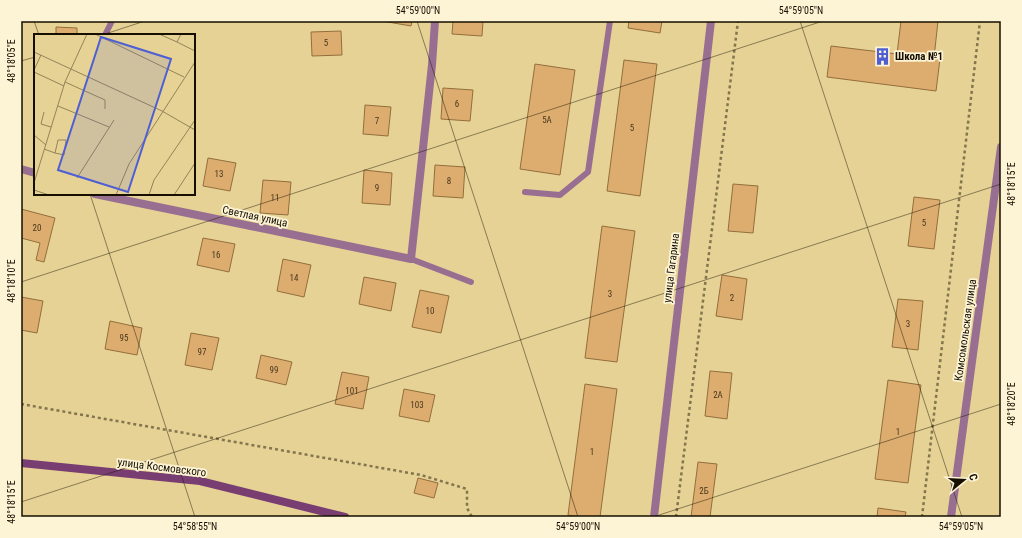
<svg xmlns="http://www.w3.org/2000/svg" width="1022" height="538" font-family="'Roboto Condensed',sans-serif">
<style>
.building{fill:#ddad6f;stroke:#936e3c}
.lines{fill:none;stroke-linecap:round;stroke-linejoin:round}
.path{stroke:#83754e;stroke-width:2.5;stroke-dasharray:3 3;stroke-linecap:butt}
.service{stroke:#986f91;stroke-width:6}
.minor{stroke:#986f91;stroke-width:8}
.tertiary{stroke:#986f91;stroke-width:8}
.secondary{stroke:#793e71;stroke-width:8}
.ticks{fill:none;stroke:#160f00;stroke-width:1;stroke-opacity:0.45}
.labels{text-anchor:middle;stroke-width:3.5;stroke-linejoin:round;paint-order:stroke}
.number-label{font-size:9px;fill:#48361c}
.poi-label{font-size:11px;font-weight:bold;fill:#160f00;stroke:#fdf4d6;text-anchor:start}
.street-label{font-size:11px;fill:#160f00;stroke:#fdf4d6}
.inset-road{fill:none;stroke:#938459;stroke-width:1}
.view{fill:#4e5fd4;fill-opacity:0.15;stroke:#4e5fd4;stroke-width:2}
.inset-edge{fill:none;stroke:#160f00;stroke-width:2}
.neatline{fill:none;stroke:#160f00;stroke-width:1.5}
.ticks-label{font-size:10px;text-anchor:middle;fill:#160f00}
</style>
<rect width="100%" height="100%" fill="#e6d295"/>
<path class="building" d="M382,21H412L411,26Z
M453,21H483L482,36L452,34Z
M629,21H662L660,33L628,28Z
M901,21H938L934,58L940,59L936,91L827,77L831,46L897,54Z
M56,27L77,28V35H56Z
M341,31L342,55L312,56L311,32Z
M624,60L657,64L640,196L607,191Z
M535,64L575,70L560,175L520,169Z
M443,88L473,90L470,121L441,119Z
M365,105L391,107L388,136L363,134Z
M208,158L236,163L230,191L203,186Z
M435,165L465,167L463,198L433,196Z
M364,170L392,173L390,205L362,203Z
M263,180L291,182L288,215L260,213Z
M733,184L758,186L753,233L728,231Z
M914,197L940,200L934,249L908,246Z
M21,209L55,218L44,262L36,260L40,243L21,238Z
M602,226L635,231L617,362L585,358Z
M203,238L235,244L229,272L197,265Z
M283,259L311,265L304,297L277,291Z
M722,275L747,279L742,320L716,316Z
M364,277L396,283L391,311L359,304Z
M420,290L449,296L441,333L412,327Z
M21,297L43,301L37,333L21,330Z
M898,299L923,301L918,350L892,347Z
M110,321L142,328L137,355L105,349Z
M191,333L219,338L212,370L185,365Z
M261,355L292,362L286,385L256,378Z
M710,371L732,373L727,419L705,416Z
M342,372L369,377L363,409L335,404Z
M888,380L921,385L908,483L875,479Z
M585,384L617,389L600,517H580L568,515Z
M404,389L435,395L429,422L399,416Z
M698,462L717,464L710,517H691Z
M418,478L438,483L434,498L414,493Z
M878,508L906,512L905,517H877Z"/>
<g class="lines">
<path class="path" d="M21,404L421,475L467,489V508L472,517
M676,517L738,21
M922,517L980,21"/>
<path class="service" d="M105,35L112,21
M525,192L560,195L588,172L610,21
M411,259L471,282"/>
<path class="minor" d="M21,169L35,173
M95,194L411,259L432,65L435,21
M951,517L1001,147"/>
<path class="tertiary" d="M654,517L711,21"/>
<path class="secondary" d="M21,463L200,481L345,517"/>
</g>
<path class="ticks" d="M34,21L39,35M417,21L578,517M800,21L962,517M102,35L145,21M21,61L35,57M90,194L195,517M21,282L823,21M21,502L1001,184M653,517L1001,404"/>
<defs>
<symbol id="building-bare" viewBox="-9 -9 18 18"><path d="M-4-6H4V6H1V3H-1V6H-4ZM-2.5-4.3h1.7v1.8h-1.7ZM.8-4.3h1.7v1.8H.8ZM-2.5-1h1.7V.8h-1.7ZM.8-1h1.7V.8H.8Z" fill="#4e5fd4" stroke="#fdf4d6" stroke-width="2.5" paint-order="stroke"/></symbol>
</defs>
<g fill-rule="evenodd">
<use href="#building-bare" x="870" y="44" width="25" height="25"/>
</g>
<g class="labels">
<g class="number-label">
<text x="326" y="46">5</text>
<text x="457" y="107">6</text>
<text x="547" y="123">5А</text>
<text x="377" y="124">7</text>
<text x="632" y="131">5</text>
<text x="219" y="177">13</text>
<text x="449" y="184">8</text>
<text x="377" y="191">9</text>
<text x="275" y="201">11</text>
<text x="924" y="226">5</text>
<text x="37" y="231">20</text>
<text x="216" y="258">16</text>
<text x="294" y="281">14</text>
<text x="610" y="297">3</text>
<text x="732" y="301">2</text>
<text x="430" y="314">10</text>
<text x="908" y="327">3</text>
<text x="124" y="341">95</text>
<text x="202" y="355">97</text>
<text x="274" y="373">99</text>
<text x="352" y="394">101</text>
<text x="718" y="398">2А</text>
<text x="417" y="408">103</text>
<text x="898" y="435">1</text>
<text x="592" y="455">1</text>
<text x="704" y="494">2Б</text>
</g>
<g class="poi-label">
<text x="895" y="60">Школа №1</text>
</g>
<g class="street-label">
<text transform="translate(255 216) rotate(12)" y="4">Светлая улица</text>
<text transform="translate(671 268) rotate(-83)" y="4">улица Гагарина</text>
<text transform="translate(965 330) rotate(-82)" y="4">Комсомольская улица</text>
<text transform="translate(162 467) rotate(7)" y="4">улица Космовского</text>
</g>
</g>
<g transform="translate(34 34)">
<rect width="161" height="161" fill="#e6d295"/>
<path class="inset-road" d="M61,0L150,43M125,0L143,8M147,0L143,8L161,17M0,18L128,77L161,96M0,36L7,21M0,38L30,52M31,48L71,66V75M24,72L75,93M10,78L7,90L17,93M0,101L12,111M10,115L21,119L30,121L32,106H24L21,119M43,144L80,86M0,149L31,48L53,0M0,156L15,161M82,161L95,130L161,28M115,161L120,146L161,86M140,161L161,129"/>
<path class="view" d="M67,3L137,25L94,158L24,136Z"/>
<rect width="161" height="161" class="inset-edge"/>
</g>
<rect width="1022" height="538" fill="none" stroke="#fdf4d6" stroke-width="44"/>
<g transform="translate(964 480) rotate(72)" stroke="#fdf4d6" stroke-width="3" paint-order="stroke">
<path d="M0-3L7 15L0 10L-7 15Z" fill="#160f00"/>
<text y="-6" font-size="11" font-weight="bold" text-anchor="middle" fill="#160f00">С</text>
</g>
<rect x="22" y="22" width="978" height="494" class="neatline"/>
<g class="ticks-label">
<text x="418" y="14">54°59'00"N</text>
<text x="801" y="14">54°59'05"N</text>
<text transform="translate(11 61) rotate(-90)" y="4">48°18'05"E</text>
<text transform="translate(1011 184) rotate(-90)" y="4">48°18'15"E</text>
<text transform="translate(11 281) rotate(-90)" y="4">48°18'10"E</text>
<text transform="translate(1011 404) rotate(-90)" y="4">48°18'20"E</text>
<text transform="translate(11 502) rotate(-90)" y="4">48°18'15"E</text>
<text x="195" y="530">54°58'55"N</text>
<text x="578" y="530">54°59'00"N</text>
<text x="961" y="530">54°59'05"N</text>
</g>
</svg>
